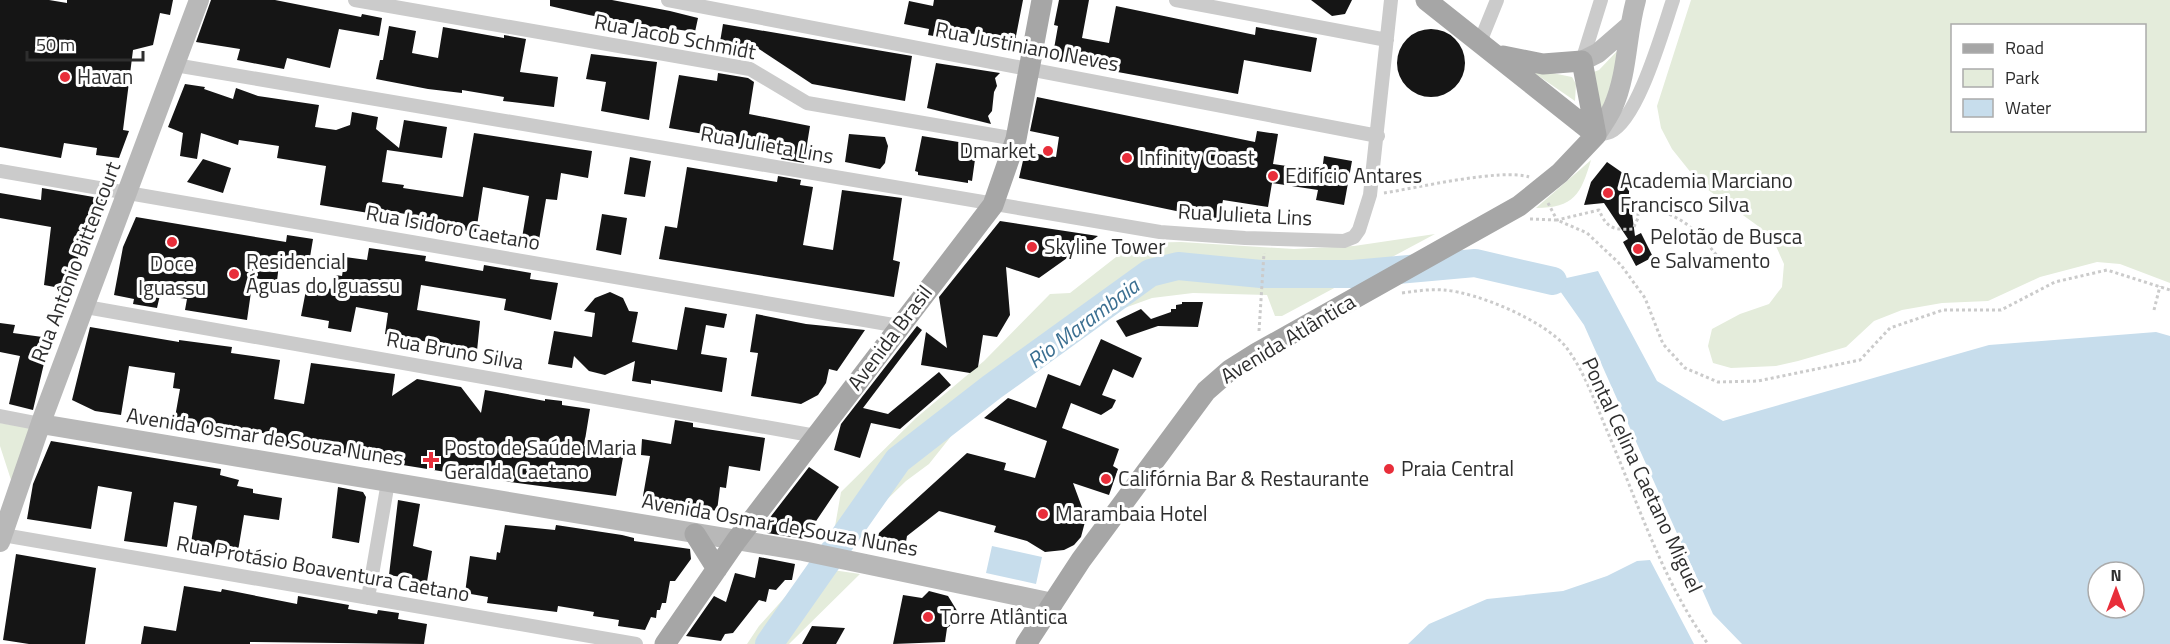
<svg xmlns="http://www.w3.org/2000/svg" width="2170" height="644" font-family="'Titillium Web',sans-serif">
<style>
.green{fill:#e4ecdb;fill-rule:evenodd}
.water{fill:#c7ddec;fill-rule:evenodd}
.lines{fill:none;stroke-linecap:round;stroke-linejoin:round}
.river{stroke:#c7ddec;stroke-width:28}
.building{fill:#151515}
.path{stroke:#cbcbcb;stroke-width:3;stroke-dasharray:3 3;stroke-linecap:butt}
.street{stroke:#cbcbcb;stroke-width:14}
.secondary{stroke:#b8b8b8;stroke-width:20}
.primary{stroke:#a6a6a6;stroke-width:21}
.poi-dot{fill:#e82e3a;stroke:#fff;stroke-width:2}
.labels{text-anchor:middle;stroke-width:6;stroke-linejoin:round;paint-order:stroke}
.street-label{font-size:21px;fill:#2e2e2e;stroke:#fff}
.poi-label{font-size:21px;fill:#2e2e2e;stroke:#fff;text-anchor:start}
.water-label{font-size:22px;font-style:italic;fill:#3b6f91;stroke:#fff}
</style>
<rect width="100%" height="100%" fill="#fff"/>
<path class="green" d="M1691,0H2170V283L2120,264L2097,262L2040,277L1988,301L1942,303L1902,310L1874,321L1846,347L1798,361L1776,366L1731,368L1713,363L1708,346L1712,329L1740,314L1769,304L1782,287L1784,264L1775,244L1758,226L1700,184L1672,149L1661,128L1657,106ZM1952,26H2144V130H1952Z
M1619,49L1614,81L1600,112L1591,73L1599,70Z
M1527,68L1572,77L1576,84L1575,101Z
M1591,160C1581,194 1574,208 1536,208Z
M1435,234L1282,316H1275L1267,295L1193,293L1152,298L1086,322L1024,375L968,415L929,464L906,481L866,520L857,540L833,538L841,492L916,418L984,361L1050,294L1070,293L1134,243L1181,242L1294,249L1354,246Z
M0,423L32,428L12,483L0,446Z
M812,567L860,574L789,644H747L759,626Z"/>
<path class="water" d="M1598,271L1657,381L1723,421L1989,345L2156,332L2170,336V644H1742L1713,614L1584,325L1553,281ZM2098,572H2134V608H2098Z
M992,546L1042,557L1036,584L986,573Z
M1650,560L1694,644H1408L1429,624L1487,599L1563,591L1607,576L1637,561Z"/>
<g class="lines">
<path class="river" d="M769,644L898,460L992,387L1150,273L1178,266L1261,274H1353L1475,263L1553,281"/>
</g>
<path class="building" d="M0,0H49L67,3V0H173L170,15L160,13L153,45L133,50L123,130L129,131L119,158L96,155L97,148L64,143L61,158L0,147Z
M211,0H275L361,17L362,14L382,18L379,36L339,29L330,68L287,58L284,69L237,60L240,49L196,42Z
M550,0H612L670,11L698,18L695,32L674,29L673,31L589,15L550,6Z
M934,0H1023L1015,41L957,31L955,40L928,35L929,29L904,24L909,1L933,6Z
M1059,0H1089L1082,38L1109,43L1116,6L1255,35L1256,27L1317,38L1311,72L1244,60L1238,94L1052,60L1058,26L1054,25Z
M1311,0H1352L1345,14L1332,16Z
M723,24L912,56L905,101L812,84L759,49L720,42Z
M389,26L416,31L412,53L438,58L443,27L504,38V35L526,39L520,72L558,77L554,107L503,101L504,97L462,90V93L428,89L376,79L380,60H383Z
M1397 63a34 34 0 1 1 68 0a34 34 0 1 1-68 0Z
M591,54L657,62L649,120L601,111L606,82L586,79Z
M936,63L1000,73L995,78L997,86L994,92L992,111L988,116L991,124L927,108Z
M718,73L748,78L754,82L749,114L810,126L804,163L781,159L783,151L732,142L733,139L669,128L679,75L717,81Z
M185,84L205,87L204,89L233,99L236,88L258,96L319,105L315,127L336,130L350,125L352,112L378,117L376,129L399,148L404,120L447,127L442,158L387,150L382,182L404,185L403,188L463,197L474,133L592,151L588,178L561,173L557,200L546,199L539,240L522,238L529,196L483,187L476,232L415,223L417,216L394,212L393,217L320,205L326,166L277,158L279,146L239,140L238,145L201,133L197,159L180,156L183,133L168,127Z
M1037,97L1255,142L1257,131L1278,134L1273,164L1322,171L1324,156L1352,161L1344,205L1316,200L1318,190L1272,183L1268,207L1223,200L1219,220L1019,178L1025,152L1056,157L1059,137L1030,131Z
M849,134L885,137L888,146L885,163L880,169L845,162Z
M922,136L977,145L972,181L968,180V183L918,175V172L915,171Z
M630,157L651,161L645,197L624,194Z
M203,159L231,168L223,193L187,182Z
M1607,162L1630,178L1628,208L1632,213L1635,236L1641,233L1653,257L1636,266L1623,242L1628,239L1604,203L1584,205L1591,182Z
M687,167L777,182L778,176L801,180L800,185L813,187L803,245L833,250L842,190L902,198L893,260L900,262L894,297L659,259L665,226L677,228Z
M42,188L105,199L102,217L98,216L96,229L84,227L73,285L61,284L60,288L44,285L51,227L0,218V193L41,200Z
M602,214L627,218L621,255L596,250Z
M136,217L286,242L287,235L313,239L308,269L279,264L277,281L253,278L247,320L185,310L187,299L160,295L157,308L133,304L134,299L114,295L123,247Z
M1000,221L1098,236L1039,278L1006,267L1010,315L997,337L983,335L978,367L970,373L921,365L926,332L947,348L939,297Z
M369,248L426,256L425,261L483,271L484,265L531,273L530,279L558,283L551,320L504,310L506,299L421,285L417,310L480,321L477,351L385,334L388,313L356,307L351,332L328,328L329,321L301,316L307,285L333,289L335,275L342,276L345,257L367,260Z
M610,292L623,298L629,311L638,312L632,342L677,350L685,307L727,314L724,328L706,325L701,354L727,358L722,392L651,380V384L632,381L635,361L605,375L589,371L574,356L572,368L548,364L554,331L592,337L595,313L584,311L595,298Z
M1182,302H1203L1198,327L1158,326L1126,337L1116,321L1141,309L1151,319L1171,312V309H1176V305L1182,304Z
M756,314L806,324L865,330L837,371L829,369L826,383L818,395L801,404L789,402L751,396L758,353L750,352Z
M0,323L15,325L13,333L50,338L33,410L9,404L20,356L0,352Z
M917,326L922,330L863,408L888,414L939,372L951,385L900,429L871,423L860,458L834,450L841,424Z
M90,327L179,342V340L232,347L231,353L280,360L274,399L304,404L311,363L395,374L392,396L417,379L461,387L481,413L485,390L545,401V399L562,401V405L590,409L584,446L624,452L616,496L503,481L504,475L449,467L446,472L384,462V459L343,453L344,449L311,444L310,450L271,444L263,433L217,430L174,423L180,389L173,388L175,373L129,366L121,415L95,411L72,400Z
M1101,339L1142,358L1133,378L1113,369L1102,395L1116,400L1112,408L1101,415L1071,403L1062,428L1119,449L1113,466L1118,469L1109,495L1073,483L1086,518L1081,537L1074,545L1064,550L1045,552L1027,541L994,532L996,526L939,511L907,536L904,553L876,546L879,533L967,453L1006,463L1004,470L1035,478L1047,441L984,418L1008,398L1036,408L1048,374L1080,386Z
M675,420L693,423V427L765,438L760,471L729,466L726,488L720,487L717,511L645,499L643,496L650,456L641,455L642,439L671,444Z
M51,441L221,469L220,475L239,480L237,486L253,489V493L282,498L279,520L244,515L237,557L190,549L197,506L174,502L167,547L124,541L132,492L98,486L91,529L27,519L33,484Z
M809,467L839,487L804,539L767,533L765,524Z
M338,487L363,492L366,497L359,543L332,538Z
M398,500L420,504L413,546L432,551L426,588L412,586L413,579L389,575Z
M505,525L555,530L556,525L622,535L634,538V541L690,549L691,559L675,581H670L666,603H662L660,610H657L656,618L651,617L645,630L618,626L619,620L593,616L594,612L558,606L557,612L487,603L488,597L465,593L470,556L496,560L497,552L500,553Z
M16,554L96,568L85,644H29L3,640Z
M759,557L795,564L792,580H785L776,590L769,589L766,602L759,600L733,633L725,634L721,641L686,636L714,596L726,602L735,573L755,578Z
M184,586L221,592L222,589L297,604L298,596L349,605L348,609L377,614L378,610L399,613L398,619L427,624L424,644L250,642V644H141L144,626L176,631Z
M929,591L948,596L959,614L957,621L947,628L945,642L893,644L903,595L922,598Z
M812,626L845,628L836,644H802Z"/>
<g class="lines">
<path class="path" d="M1384,193C1416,188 1502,168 1529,177
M1548,203L1557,220L1599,210C1607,229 1614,230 1633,229L1638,218V206C1678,213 1693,225 1718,257
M1530,219L1557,220L1587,233L1621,265L1645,298L1663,344L1685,368L1718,382L1758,381L1860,360L1890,328L1943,310H2001L2055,282L2107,270L2170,290
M1402,293C1416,291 1429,289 1443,290C1477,292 1545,321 1566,347C1585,372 1596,405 1608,433C1638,503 1663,582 1708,644
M2154,310L2160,286
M1259,331L1264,253"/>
<path class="street" d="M355,0L750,69L807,103L1016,139
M668,0L1378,136
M1176,0L1387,40
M1480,42L1497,0
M1582,61L1601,0
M175,65L1160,232L1245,238L1344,241L1354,237L1359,230L1370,195L1391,0
M1596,135C1600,134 1606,134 1610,132C1638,120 1663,29 1673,0
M0,171L899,326
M86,307L816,436
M0,416L41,424
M3,535L636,644
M368,598L388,482"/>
<path class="secondary" d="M1582,61L1598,53L1628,27
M1596,135C1602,126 1609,116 1613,107C1628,73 1626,35 1636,0
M41,424L803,551L1053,603
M0,542L43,417L199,0"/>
<path class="primary" d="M1426,0L1596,135
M1503,56L1543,64L1582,61L1596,135
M695,534L717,569
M665,644L736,541L993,205L1016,139L1042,0
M1026,644L1081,560L1206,391L1230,370L1257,353L1519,206L1560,173L1596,135"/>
</g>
<g class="poi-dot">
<circle cx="65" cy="77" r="6"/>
<circle cx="1048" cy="151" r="6"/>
<circle cx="1127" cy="158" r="6"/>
<circle cx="1273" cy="176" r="6"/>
<circle cx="1608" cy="193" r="6"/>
<circle cx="172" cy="242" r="6"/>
<circle cx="1032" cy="247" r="6"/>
<circle cx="1638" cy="249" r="6"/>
<circle cx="234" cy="274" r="6"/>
<path d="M428 451h6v6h6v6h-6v6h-6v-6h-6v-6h6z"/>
<circle cx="1389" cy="469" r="6"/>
<circle cx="1106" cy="479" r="6"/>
<circle cx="1043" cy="514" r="6"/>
<circle cx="928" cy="617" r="6"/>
</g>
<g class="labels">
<g class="street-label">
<text transform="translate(675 37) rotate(11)" y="7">Rua Jacob Schmidt</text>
<text transform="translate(1027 47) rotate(11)" y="7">Rua Justiniano Neves</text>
<text transform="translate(767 145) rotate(10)" y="7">Rua Julieta Lins</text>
<text transform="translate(1245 215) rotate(3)" y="7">Rua Julieta Lins</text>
<text transform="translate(453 228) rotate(10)" y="7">Rua Isidoro Caetano</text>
<text transform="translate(76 262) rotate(-69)" y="7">Rua Antônio Bittencourt</text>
<text transform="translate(890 338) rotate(-53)" y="7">Avenida Brasil</text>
<text transform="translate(1288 339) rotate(-31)" y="7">Avenida Atlântica</text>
<text transform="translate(455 351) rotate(10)" y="7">Rua Bruno Silva</text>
<text transform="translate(265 437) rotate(9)" y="7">Avenida Osmar de Souza Nunes</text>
<text transform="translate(1642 475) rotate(65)" y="7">Pontal Celina Caetano Miguel</text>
<text transform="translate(780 525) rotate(10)" y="7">Avenida Osmar de Souza Nunes</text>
<text transform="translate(323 569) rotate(10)" y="7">Rua Protásio Boaventura Caetano</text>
</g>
<g class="poi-label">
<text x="77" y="84">Havan</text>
<text x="1036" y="158" text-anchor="end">Dmarket</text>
<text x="1139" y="165">Infinity Coast</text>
<text x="1285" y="183">Edifício Antares</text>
<text x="1620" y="188">Academia Marciano<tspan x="1620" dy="24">Francisco Silva</tspan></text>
<text x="1650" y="244">Pelotão de Busca<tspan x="1650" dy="24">e Salvamento</tspan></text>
<text x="1044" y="254">Skyline Tower</text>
<text x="246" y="269">Residencial<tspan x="246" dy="24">Águas do Iguassu</tspan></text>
<text x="172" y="271" text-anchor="middle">Doce<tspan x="172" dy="24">Iguassu</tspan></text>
<text x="444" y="455">Posto de Saúde Maria<tspan x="444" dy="24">Geralda Caetano</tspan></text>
<text x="1401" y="476">Praia Central</text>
<text x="1118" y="486">Califórnia Bar &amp; Restaurante</text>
<text x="1055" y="521">Marambaia Hotel</text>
<text x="940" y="624">Torre Atlântica</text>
</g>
<g class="water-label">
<text transform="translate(1083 323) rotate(-37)" y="8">Rio Marambaia</text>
</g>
</g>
<rect x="1951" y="24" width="195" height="108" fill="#ffffff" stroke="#ababab" stroke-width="1.5"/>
<rect x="1963" y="44" width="30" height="9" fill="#a6a6a6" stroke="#ababab" stroke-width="1.5"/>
<text x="2005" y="54" font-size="18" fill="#2e2e2e">Road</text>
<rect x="1963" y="69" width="30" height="18" fill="#e4ecdb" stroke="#ababab" stroke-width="1.5"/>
<text x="2005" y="84" font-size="18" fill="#2e2e2e">Park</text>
<rect x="1963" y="99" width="30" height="18" fill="#c7ddec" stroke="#ababab" stroke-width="1.5"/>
<text x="2005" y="114" font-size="18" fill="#2e2e2e">Water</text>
<g transform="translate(2116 590)"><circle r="28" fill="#ffffff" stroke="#ababab" stroke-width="1.5"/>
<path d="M0-4.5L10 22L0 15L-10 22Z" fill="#e82e3a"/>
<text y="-9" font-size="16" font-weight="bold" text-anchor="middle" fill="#2e2e2e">N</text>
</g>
<path d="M27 51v9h116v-9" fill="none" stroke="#2e2e2e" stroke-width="3"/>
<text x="36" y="51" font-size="18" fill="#2e2e2e" stroke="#ffffff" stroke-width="4.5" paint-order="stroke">50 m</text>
</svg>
